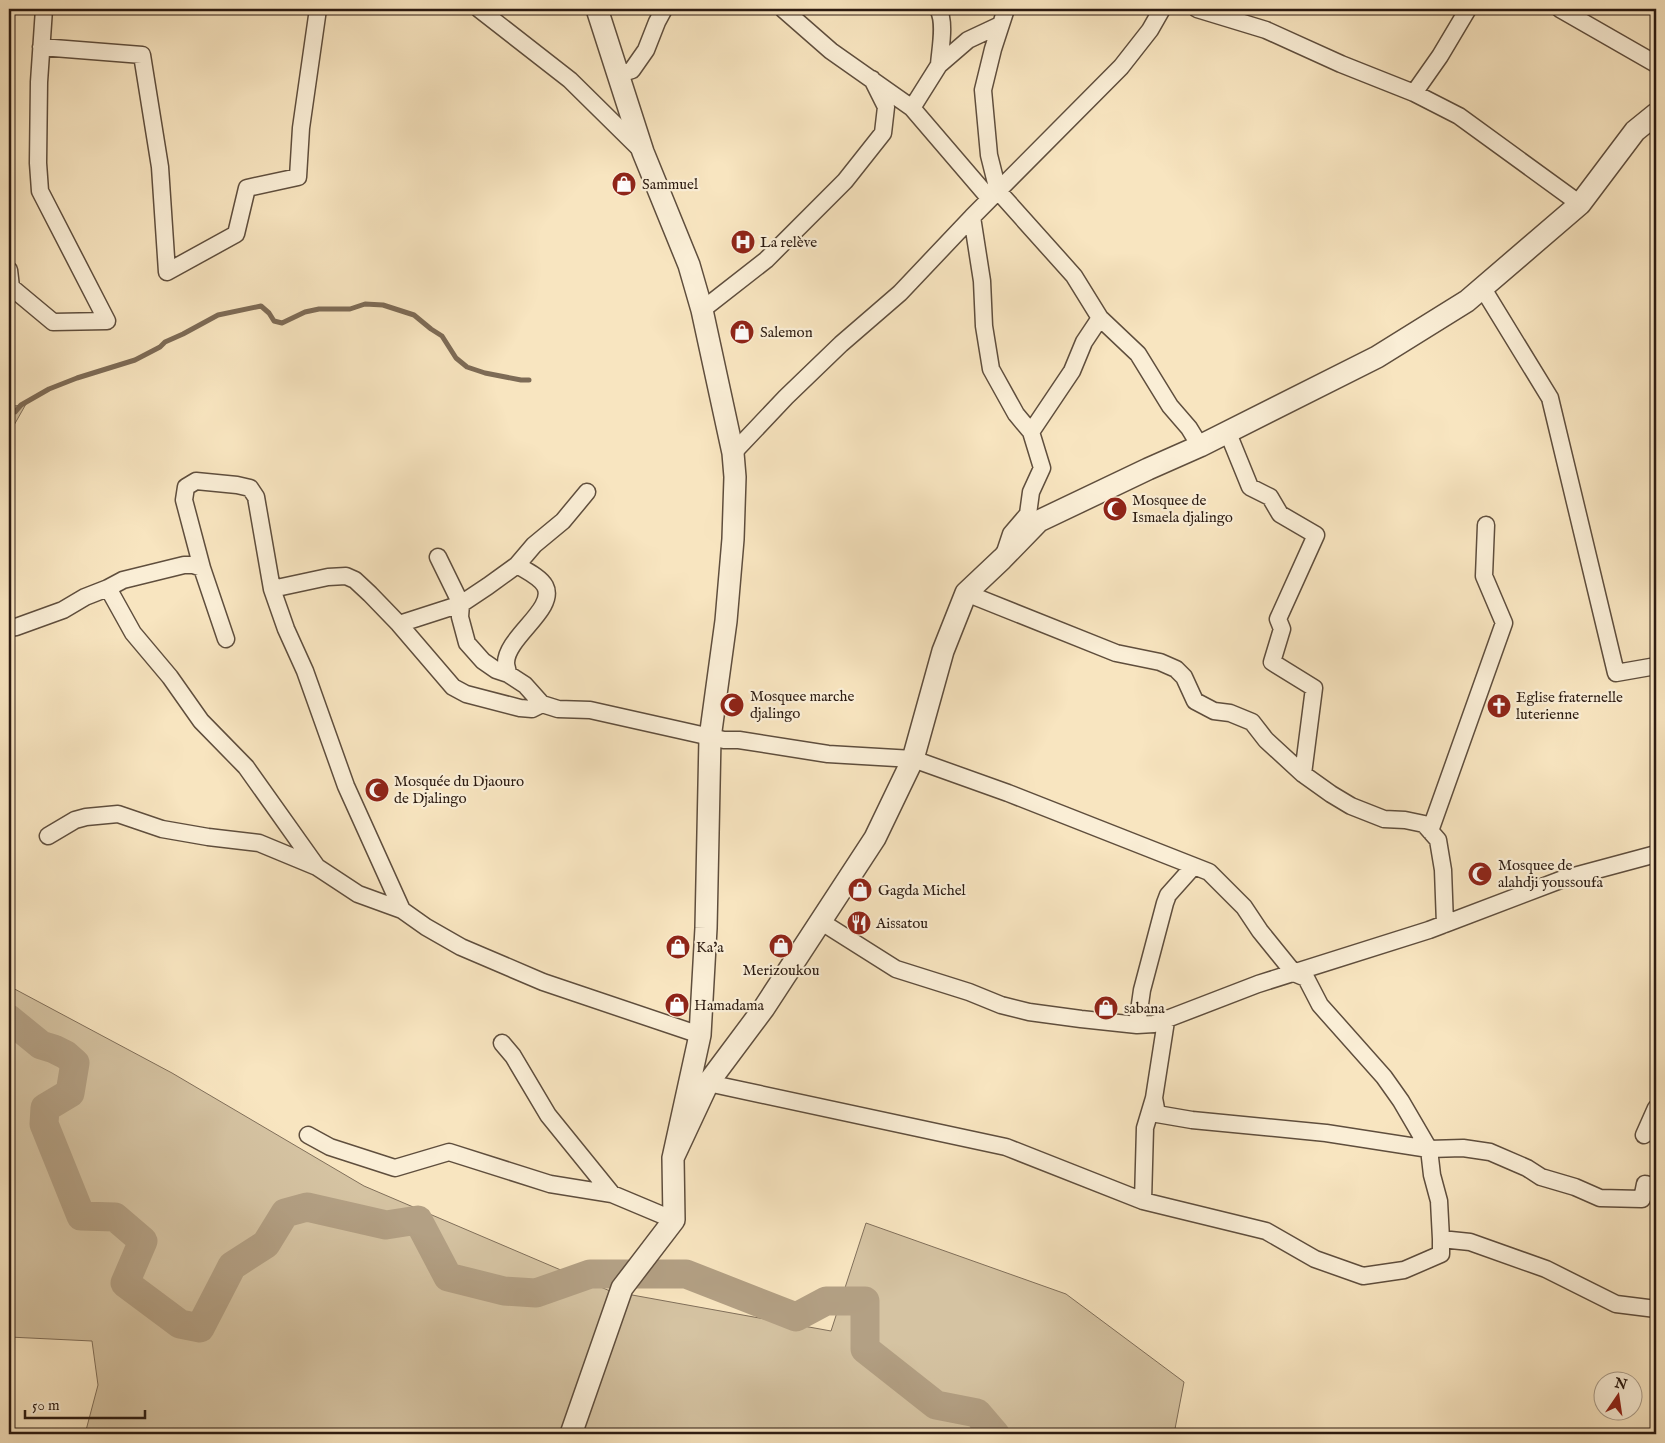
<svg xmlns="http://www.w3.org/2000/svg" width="1665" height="1443" font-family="'IM FELL English',serif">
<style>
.green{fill:#d5c3a2;stroke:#806f5a}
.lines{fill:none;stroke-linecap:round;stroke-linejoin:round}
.stream{stroke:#7d6b56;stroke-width:5}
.river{stroke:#b3a084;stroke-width:29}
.minor-casing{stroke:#5f4e3d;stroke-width:19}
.tertiary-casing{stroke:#5f4e3d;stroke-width:24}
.minor{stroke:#faeed6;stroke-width:16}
.tertiary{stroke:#faeed6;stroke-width:21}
.labels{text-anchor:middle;stroke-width:4.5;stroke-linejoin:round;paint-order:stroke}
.poi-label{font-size:15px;fill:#2c1b11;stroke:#faeed6;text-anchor:start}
</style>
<rect width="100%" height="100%" fill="#f8e5c0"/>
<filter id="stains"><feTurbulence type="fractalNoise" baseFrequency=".004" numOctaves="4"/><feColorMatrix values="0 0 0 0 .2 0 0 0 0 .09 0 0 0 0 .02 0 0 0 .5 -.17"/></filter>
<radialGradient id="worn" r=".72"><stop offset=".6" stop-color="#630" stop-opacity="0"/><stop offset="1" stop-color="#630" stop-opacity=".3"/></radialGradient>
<path class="green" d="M26,404L9,434V407Z
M9,986L172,1073L364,1186L610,1291L831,1331L866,1223L1066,1294L1184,1382L1174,1434H85L98,1385L92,1341L9,1337Z"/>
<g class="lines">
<path class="stream" d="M9,414L15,412L21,405L49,389L77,378L135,360L160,347L165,342L183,334L218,315L261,306L269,313L274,321L282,323L305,312L319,309H350L365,304L383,305L414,315L431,329L442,336L456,358L467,367L485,373L521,380H529"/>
<path class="river" d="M9,1019L41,1045L54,1049L66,1055L75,1063L70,1093L45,1108L44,1124L81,1216L115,1217L143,1241L125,1283L180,1324L200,1328L232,1266L266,1244L285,1213L307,1207L386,1225L418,1220L448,1277L504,1291L536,1293L590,1274H686L796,1317L826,1301H865V1349L936,1405L977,1413L995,1434"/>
<defs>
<path id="minor" d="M479,9L570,80L641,150
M783,9L831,51L912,108L990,199
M938,9C946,22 940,50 939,65
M1006,9L993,49L983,90L989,155L998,191L1074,276L1100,318L1138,354L1170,406L1189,428L1200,446
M1197,9L1266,30L1341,64L1414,93L1459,116L1580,204
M1560,9L1656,64
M41,47L142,55L160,167L167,272L236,234L247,188L298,177L301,128L318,9
M619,74L632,70L646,50L657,22L664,9
M1414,93L1440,56L1468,9
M912,108L939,65L968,40L1000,25
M972,217L982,281L984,326L991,369L1016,414L1031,432L1042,468L1031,492L1028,514L1011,534L1005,552
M9,270L11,287L53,322L107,321L40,191L38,163L39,82L44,9
M1482,287L1550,398L1616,673L1656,666
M702,310L766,260L845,181L883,133L886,107L872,79
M1031,432L1072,371L1084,342L1100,318
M1228,433L1250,487L1270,497L1280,514L1316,535L1278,619L1282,629L1272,662L1314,688L1303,774
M733,453L786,397L841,344L900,293L972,217L1121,67L1150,30L1162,9
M438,557L461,604L460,617L467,643L483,661L496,670L508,674L525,685L542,704L558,709L590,710L724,740H739L828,754L913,759L1008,793L1209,872L1244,907L1260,931L1294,973L1306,978L1320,1005L1384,1077L1401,1101L1429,1149L1463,1148L1490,1152L1527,1168L1541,1177L1575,1187L1600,1198L1642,1199L1645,1184L1656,1187
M202,568L184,500L186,487L196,481L237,485L250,488L256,497L272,589L286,629L305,671L346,786L402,910L426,927L461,947L543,982L700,1035
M272,589L328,577L346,576L355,580L370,594L399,624L453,687L466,694L520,708L532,709L542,704
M966,593L1116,653L1160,662L1176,669L1184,677L1195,701L1214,711L1230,713L1252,722L1266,740L1303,774L1331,794L1351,806L1384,819L1405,820L1424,824L1438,840L1443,870L1445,924
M399,624L461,604L488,586L517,565
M9,628L16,627L63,610L85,597L108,588
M226,639L202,568L193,565H184L123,580L108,588L133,633L170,677L201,721L246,767L317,867L358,894L402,910
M508,674C508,671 506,666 506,663C506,637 557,609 545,586C540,577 525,570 517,565L534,545L563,521L587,492
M1430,831L1504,623L1484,576L1486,525
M48,836L75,820L86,817L118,814L162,829L208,837L259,843L317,867
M820,921L896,969L969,992L1001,1005L1029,1012L1081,1019L1137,1025L1154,1024L1258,984L1429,930L1563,879L1656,854
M1137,1025L1142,990L1165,903L1168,895L1193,867
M502,1043L513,1056L548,1115L612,1194L674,1220
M708,1083L1006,1147L1143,1201L1266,1231L1315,1259L1363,1276L1404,1270L1441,1254V1239L1470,1242L1546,1269L1616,1304L1656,1309
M1154,1098L1157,1114L1192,1120L1326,1133L1429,1149L1432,1175L1439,1201L1441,1239
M308,1135L330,1147L395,1168L449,1152L550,1184L612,1194
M1644,1135L1656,1108
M1143,1201L1145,1128L1154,1098L1166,1021"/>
<path id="tertiary" d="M673,1158L708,1083L764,1008L875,838L913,759L943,651L966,593L1002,559L1039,521L1148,469L1200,446L1377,357L1467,301L1580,204L1635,131L1656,114
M571,1434L622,1288L674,1220L673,1158L700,1035L706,928L710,738L726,621L733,539L735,477L733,453L702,310L689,265L643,152L597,9"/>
</defs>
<use href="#minor" class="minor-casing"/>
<use href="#tertiary" class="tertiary-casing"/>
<use href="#minor" class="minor"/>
<use href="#tertiary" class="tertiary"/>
</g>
<defs>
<symbol id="shop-disc" viewBox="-11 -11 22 22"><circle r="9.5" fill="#8f2418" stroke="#faeed6"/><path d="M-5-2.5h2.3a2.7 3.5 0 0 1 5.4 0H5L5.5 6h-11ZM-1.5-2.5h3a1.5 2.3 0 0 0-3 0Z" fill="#fff"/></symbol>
<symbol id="hospital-disc" viewBox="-11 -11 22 22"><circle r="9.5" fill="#8f2418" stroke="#faeed6"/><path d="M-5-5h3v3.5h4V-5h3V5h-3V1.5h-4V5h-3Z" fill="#fff"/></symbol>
<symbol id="mosque-disc" viewBox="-11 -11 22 22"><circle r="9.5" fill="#8f2418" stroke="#faeed6"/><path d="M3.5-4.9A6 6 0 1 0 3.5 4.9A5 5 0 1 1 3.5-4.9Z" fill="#fff"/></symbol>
<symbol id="church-disc" viewBox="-11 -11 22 22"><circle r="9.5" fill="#8f2418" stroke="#faeed6"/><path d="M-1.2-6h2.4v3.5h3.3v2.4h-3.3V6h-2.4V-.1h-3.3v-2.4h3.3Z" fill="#fff"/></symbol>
<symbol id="restaurant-disc" viewBox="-11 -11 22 22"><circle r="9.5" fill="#8f2418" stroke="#faeed6"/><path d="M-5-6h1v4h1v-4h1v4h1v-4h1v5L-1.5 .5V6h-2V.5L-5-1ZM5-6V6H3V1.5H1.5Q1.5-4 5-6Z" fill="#fff"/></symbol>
</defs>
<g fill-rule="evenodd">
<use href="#shop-disc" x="610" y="170" width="28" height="28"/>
<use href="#hospital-disc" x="729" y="228" width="28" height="28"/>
<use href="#shop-disc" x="728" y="318" width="28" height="28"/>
<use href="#mosque-disc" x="1101" y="495" width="28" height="28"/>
<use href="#mosque-disc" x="718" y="691" width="28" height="28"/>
<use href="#church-disc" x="1485" y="692" width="28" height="28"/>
<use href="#mosque-disc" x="363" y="776" width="28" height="28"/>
<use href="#mosque-disc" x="1466" y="860" width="28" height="28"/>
<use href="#shop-disc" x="846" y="876" width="28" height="28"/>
<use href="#restaurant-disc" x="845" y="909" width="28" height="28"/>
<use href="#shop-disc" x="767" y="932" width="28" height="28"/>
<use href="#shop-disc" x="664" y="933" width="28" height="28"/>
<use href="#shop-disc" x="663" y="991" width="28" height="28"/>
<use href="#shop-disc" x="1092" y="994" width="28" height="28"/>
</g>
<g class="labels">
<g class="poi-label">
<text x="642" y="189">Sammuel</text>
<text x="760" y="247">La relève</text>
<text x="760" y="337">Salemon</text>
<text x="1132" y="505">Mosquee de<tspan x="1132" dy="17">Ismaela djalingo</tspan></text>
<text x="750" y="701">Mosquee marche<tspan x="750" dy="17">djalingo</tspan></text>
<text x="1516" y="702">Eglise fraternelle<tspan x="1516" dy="17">luterienne</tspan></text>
<text x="394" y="786">Mosquée du Djaouro<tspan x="394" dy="17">de Djalingo</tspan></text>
<text x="1498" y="870">Mosquee de<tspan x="1498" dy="17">alahdji youssoufa</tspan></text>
<text x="878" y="895">Gagda Michel</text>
<text x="876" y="928">Aissatou</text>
<text x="696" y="952">Ka'a</text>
<text x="781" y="975" text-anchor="middle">Merizoukou</text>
<text x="694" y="1010">Hamadama</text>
<text x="1124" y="1013">sabana</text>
</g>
</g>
<rect width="1665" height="1443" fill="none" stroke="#f8e5c0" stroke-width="30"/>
<rect x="10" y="10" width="1645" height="1423" fill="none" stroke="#2c1b11" stroke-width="2.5"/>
<rect x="15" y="15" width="1635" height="1413" fill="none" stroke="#2c1b11"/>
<g transform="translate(1618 1396) rotate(13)"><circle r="24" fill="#faeed6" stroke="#a89a87"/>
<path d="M0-4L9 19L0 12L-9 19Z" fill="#8f2418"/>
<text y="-8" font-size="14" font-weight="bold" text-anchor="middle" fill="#2c1b11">N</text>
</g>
<path d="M25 1410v8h120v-8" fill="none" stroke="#2c1b11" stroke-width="2.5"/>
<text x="32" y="1410" font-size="15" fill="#2c1b11" stroke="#faeed6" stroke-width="4" paint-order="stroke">50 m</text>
<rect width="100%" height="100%" filter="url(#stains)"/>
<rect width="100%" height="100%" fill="url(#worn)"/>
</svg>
